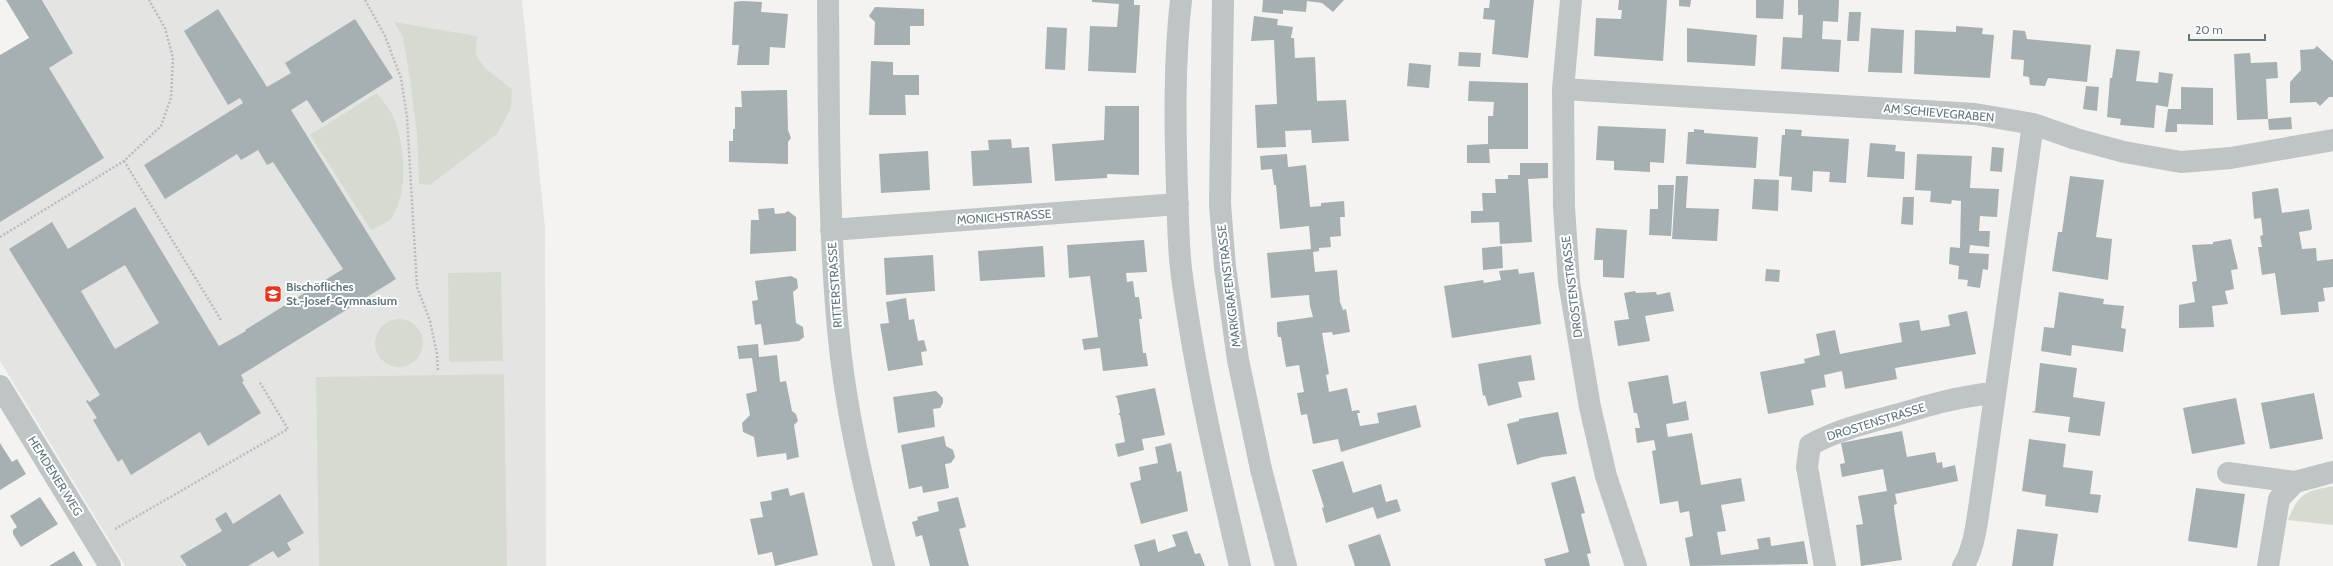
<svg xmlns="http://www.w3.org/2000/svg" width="2333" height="566" font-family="Cabin,sans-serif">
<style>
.built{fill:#e4e5e3}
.green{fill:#d6dbd1}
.building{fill:#a6b0b2;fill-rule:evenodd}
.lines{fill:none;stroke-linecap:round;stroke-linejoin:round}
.path{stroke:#b9bcbd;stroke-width:2.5;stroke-dasharray:2 2;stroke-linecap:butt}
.minor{stroke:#bfc4c6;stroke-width:22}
.labels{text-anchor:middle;stroke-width:4;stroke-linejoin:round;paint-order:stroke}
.street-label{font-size:12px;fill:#637780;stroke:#fff}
.poi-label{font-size:12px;font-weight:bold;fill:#637780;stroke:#fff;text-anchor:start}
</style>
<rect width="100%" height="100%" fill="#f4f3f0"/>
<path class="built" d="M43,0H522L545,228L546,566H125L0,361V70L62,34Z"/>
<path class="green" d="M394,22L477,36L476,55L485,68L512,89L511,108L497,134L430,185L419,184L417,134L410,80L403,37Z
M377,93C382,100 389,108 393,116C405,142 409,193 392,217C388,223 377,227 371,230L310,135Z
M501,272L503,361L449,362L448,273Z
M375 343a24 24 0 1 1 48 0a24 24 0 1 1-48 0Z
M504,374L507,566H319L316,377Z
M2333,486V525L2288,520C2300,492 2304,492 2333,486Z"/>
<path class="building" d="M6,0H42L73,53L49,68L104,158L0,222V55L29,38Z
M1092,0H1134V5H1140L1136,73L1088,71L1090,26L1117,27L1119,4L1092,2Z
M1263,0H1344L1333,12L1322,3L1307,1L1306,12L1283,10V14L1262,12Z
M1490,0H1534L1528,58L1492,54L1495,20L1483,19L1484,8H1489Z
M1619,0H1667L1663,61L1594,56L1596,18L1621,19L1622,10H1618Z
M1679,0H1691L1690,7L1679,6Z
M1756,0H1784L1783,19L1756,18Z
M1798,0H1839L1838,22L1823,21L1822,39L1841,40L1839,72L1781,69L1783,37L1802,38L1803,15H1798Z
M742,1L762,2L761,12L788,14L785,48L770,47L769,65H737L739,45H732L734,2Z
M875,7L924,9V26H910V45H874L875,22L869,16Z
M218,9L267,87L291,73L285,63L355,19L393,78L322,123L307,100L291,110L396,279L241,375L244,381L242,382L261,413L208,446L200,432L131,475L122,459L118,462L93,420L97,418L86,401L88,400L89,402L100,395L9,249L52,222L68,249L135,207L219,346L246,331L245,330L343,269L273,162L267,165L258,150L241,160L237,154L165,199L144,165L243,103L240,98L228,105L184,31ZM125,265L159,323L115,349L81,291Z
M1849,12H1861L1859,41H1847Z
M1254,16L1278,19L1277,25L1293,27L1291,38H1294L1295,58L1315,57L1317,101L1346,100L1349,141L1312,143L1311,130L1285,131L1286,147L1257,148L1255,105L1277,104L1274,40L1251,41Z
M1956,26L1983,28L1982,34L1994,35L1990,78L1914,74L1915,30L1956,32Z
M1047,27L1067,28L1065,70L1045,69Z
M1687,28L1757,35L1755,66L1687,62Z
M1871,28L1904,30L1902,73L1868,72Z
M2013,30L2025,31L2027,39L2091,45L2087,82L2048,78L2045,86L2030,85L2029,77L2023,76L2024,60L2011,59Z
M2317,46L2333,61V97H2329L2320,106L2316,102L2290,103V82L2301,70L2300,50L2314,49Z
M2116,49L2140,51L2136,81L2158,83L2159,72L2173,74L2168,107L2156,105L2154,128L2120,125L2121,119L2107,117L2110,78H2112Z
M1459,52L1481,53L1480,67L1458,66Z
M2250,53L2251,63L2277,62L2278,78L2266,79L2268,119L2237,120L2234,54Z
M871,61L893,62V75H919V95H905L906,115H869Z
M1409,63L1431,65L1429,88L1407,86Z
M1469,81L1528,83V149H1489L1490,163H1467V145L1488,144V116H1493L1494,102L1468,101Z
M2086,86L2099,87L2097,111L2083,109Z
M2181,87L2213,88V125L2177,124V132H2165L2168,109H2181Z
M787,90L788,130L791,138L788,142V164L729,162V141H733V129H735V107H742L741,91Z
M1105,106H1139V175L1107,174V178L1055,181L1052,144L1104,140Z
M2291,117L2292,129L2269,130L2268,119Z
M1598,126L1666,129L1664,163L1650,162V172L1614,170V161L1596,160Z
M1694,129L1704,130V133L1758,137L1756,168L1686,164L1688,132H1694Z
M1785,129L1802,130L1801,136L1849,139L1846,183L1829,182L1830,172L1813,171L1812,192L1791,190L1792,177L1779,176L1782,135H1785Z
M1011,139L1012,148L1029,147L1032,183L973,186L971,151L989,150L988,140Z
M1870,143L1896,145L1895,151L1905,152L1904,179L1867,177Z
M1992,147L2004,148L2002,172L1990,171Z
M928,151L930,190L881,193L879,154Z
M1287,154L1288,167L1306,165L1310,207L1321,206V203L1344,201L1345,217H1340L1341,236L1330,237L1331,247L1319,248V251L1313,252L1315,272L1337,270L1340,302L1343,310L1346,309L1350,332L1333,335L1332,332L1322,333L1329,374L1326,375L1329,392L1347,388L1352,411L1359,410L1360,413H1357L1360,426L1379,423L1377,413L1416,405L1421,427L1341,452L1338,439L1313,444L1307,414L1301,415L1297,393L1304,392L1299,365L1286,367L1281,337H1278L1277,331V322L1313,317L1310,306L1309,295L1271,298L1267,253L1311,249L1309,226L1280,229L1276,185H1274L1272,169L1261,170L1260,156Z
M1917,154L1972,156L1970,188L1999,189L1997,217L1980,216L1979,231H1990L1989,247L1970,245L1969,253L1989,254L1988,270L1983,269L1980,288L1967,286L1968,280L1958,279L1959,266L1949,264L1950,247L1960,248L1961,201L1952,200L1951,204L1930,202L1931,191L1915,190Z
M1520,163H1548V178L1528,179L1532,242L1500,244L1499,222L1471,223V211H1483L1482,193H1496L1495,179H1508V175H1520Z
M1676,176H1688L1686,208L1719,209L1717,241L1672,239Z
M2070,176L2104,180L2096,237L2112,239L2108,280L2052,271L2058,232H2062Z
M1754,179L1779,180L1778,211L1752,209Z
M1658,185H1674L1671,236L1649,235L1650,209H1658Z
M2278,188L2282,213L2309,209L2312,228L2311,230L2299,232L2302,249L2316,248L2317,261L2333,259V287L2323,288L2325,301L2318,302L2319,312L2281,315L2275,273L2262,275L2258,247H2262L2260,236L2263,235L2261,218L2254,219L2252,192Z
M1903,197H1914L1913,225L1901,224Z
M774,208L775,214L785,213L788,211L796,217V251L750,254L751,220H759L758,209Z
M1596,228L1627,230L1624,278L1603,277V260H1594Z
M2231,239L2238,269L2231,270L2234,289L2225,291L2228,304L2212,306L2214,327L2179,328V305L2195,302L2192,282L2197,281L2192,245L2213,244V242Z
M1144,240L1147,272L1126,273L1127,282L1133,281L1135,297H1139L1142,319H1139L1143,353H1146L1148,366L1103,371L1100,348L1084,350L1082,339L1098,337L1090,276L1069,278L1067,245Z
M1043,246L1045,277L980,281L978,251Z
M1502,246L1503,268L1483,270L1482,248Z
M933,255L935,291L886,295L884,258Z
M1518,269L1519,274L1534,272L1541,324L1452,338L1444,286L1483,280L1484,283L1501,280L1499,271Z
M1766,269L1780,270L1779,282L1765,281Z
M791,276L797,279L798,288L793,292L796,323L803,327L804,337L799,341L764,345L761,324L755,325L752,301L758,300L755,281Z
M1635,291L1636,293L1656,292L1657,295L1670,292L1674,311L1645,316L1650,341L1618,346L1614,321L1629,319L1624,293Z
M2059,292L2104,299L2103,304L2124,306L2121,328L2126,329L2123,352L2072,345L2071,356L2041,351L2044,327L2054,328Z
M906,298L909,320L914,319L918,341L924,340L927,351L921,352L923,365L888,371L880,324L889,323L886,302Z
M1967,311L1976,354L1895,368L1897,379L1845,389L1842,371L1824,375L1826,387L1811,390L1814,405L1768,414L1760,372L1805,363L1804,359L1820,355L1816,334L1835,330L1840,354L1902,342L1899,323L1919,320L1921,331L1950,326L1948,315Z
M758,344L759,357L777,355L780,382L786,381L792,411L796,414L798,421L794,425L799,457L787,460L786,453L757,457L754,437L743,432L742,423L750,415L746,394L757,391L752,358L739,359L737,346Z
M1531,355L1535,380L1518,382L1522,397L1488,406L1485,395L1483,396L1478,364Z
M2040,363L2077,368L2073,397L2105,402L2100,436L2068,432L2070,417L2031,412L2035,411Z
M1668,375L1673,404L1686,401L1689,420L1666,424L1668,437L1692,433L1701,485L1741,478L1745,501L1721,505L1726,531L1717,532L1721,555L1759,549L1757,539L1770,537L1771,546L1804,541L1808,564L1690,566L1685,538L1693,536L1689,511L1680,513L1678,501L1660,504L1652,451L1656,450L1654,440L1637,443L1635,428H1640L1637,413H1634L1628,382Z
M1155,388L1165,435L1142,439L1144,450L1118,457L1115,444L1125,442L1120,415H1118L1120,412L1117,398L1115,396Z
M936,391L943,398V403L940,408L933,409L935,427L898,433L893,397Z
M2314,393L2323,439L2270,449L2261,403Z
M2236,398L2245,444L2192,454L2183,408Z
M1558,412L1567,454L1542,457L1517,465L1507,424L1519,421V419Z
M1902,431L1907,457L1935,452L1937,463L1942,462L1943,468L1955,465L1958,481L1895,494L1897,504L1894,505V509L1902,560L1861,566L1856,525L1863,524L1858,496L1887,491L1883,469L1842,477L1840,464L1845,463L1841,443Z
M944,436L946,446L953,450L955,457L951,463L945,464L949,488L923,493L922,486L909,489L901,445Z
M2029,439L2066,444L2063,467L2093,471L2090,494L2101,495L2098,513L2045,506L2046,495L2022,491Z
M0,443L12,462L17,459L26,474L0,490Z
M1171,443L1177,472L1181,471L1188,511L1141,524L1130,483L1141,480L1139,467L1158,463L1155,447Z
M1343,461L1353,493L1381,484L1386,502L1397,499L1401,511L1377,519L1373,507L1326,523L1322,508L1324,507L1312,470Z
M1575,476L1585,513L1581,514L1591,553L1587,554L1590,566H1546L1544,559L1569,552L1551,483Z
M788,488L790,496L804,492L818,555L775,566L772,552L758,555L750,519L763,517L760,502L772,500L771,492Z
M2196,488L2245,494L2237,548L2188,541Z
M280,494L304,533L287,543L291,550L278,558L273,551L248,566H187L180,556L222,531L215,519L226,512L233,524Z
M40,497L58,524L21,547L13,534V530L17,527L10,516Z
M958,497L966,527L959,529L969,566H930L922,535L916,537L912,522L918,520L917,517L939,511L937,502Z
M2017,529L2058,534L2053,566H2012Z
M1187,531L1195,554L1200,553L1205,566H1140L1134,545L1155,539L1158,552L1176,546L1172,535Z
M1380,534L1391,566H1355L1348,545Z
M74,551L83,566H49Z"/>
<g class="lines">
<path class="path" d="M365,0L385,36L401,78L407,117L417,287L430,321L437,354L438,372
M124,161L221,320
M0,237L124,161L161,126L171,98L173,58L165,28L149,0
M115,529L288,429L259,381"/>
<path class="minor" d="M828,0C829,110 828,220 838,329C845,409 864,488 884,566
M1181,0C1174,62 1175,125 1177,188C1178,215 1178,242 1181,269C1194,369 1217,468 1240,566
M1223,0L1220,204L1225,267L1238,360L1261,469L1286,566
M1571,0L1563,89L1564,207L1569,282L1590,407L1606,476L1636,566
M1563,89L1975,114L2033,124L2076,139L2124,152L2181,162L2231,158L2333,140
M831,230L1178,204
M0,386L110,566
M2228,473L2295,482
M1825,566L1807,467L1810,445C1837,430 1866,423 1896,415C1929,405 1960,396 1994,393
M1963,566C1976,547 1978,511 1982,488L2033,124
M2268,566L2279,499L2295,482L2333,472"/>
</g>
<defs>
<symbol id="school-square" viewBox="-11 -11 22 22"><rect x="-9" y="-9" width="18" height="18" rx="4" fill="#df3924" stroke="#fff"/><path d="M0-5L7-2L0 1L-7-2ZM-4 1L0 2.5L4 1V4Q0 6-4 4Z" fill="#fff"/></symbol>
</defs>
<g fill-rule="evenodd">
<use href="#school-square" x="263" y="284" width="20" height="20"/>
</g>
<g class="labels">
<g class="street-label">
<text transform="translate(1939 113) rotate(5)" y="4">AM SCHIEVEGRABEN</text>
<text transform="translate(1004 217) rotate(-4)" y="4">MONICHSTRASSE</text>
<text transform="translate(835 285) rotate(-94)" y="4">RITTERSTRASSE</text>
<text transform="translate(1229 286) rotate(-97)" y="4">MARKGRAFENSTRASSE</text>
<text transform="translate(1572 287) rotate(-97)" y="4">DROSTENSTRASSE</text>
<text transform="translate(1876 422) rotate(-17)" y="4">DROSTENSTRASSE</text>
<text transform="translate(55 476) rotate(58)" y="4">HEMDENER WEG</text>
</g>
<g class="poi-label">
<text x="286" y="291">Bischöfliches<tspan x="286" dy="14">St.-Josef-Gymnasium</tspan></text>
</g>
</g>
<path d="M2189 34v6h76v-6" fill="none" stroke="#637780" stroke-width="2"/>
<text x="2195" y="34" font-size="12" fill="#637780" stroke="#ffffff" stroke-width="3" paint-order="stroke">20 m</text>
</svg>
